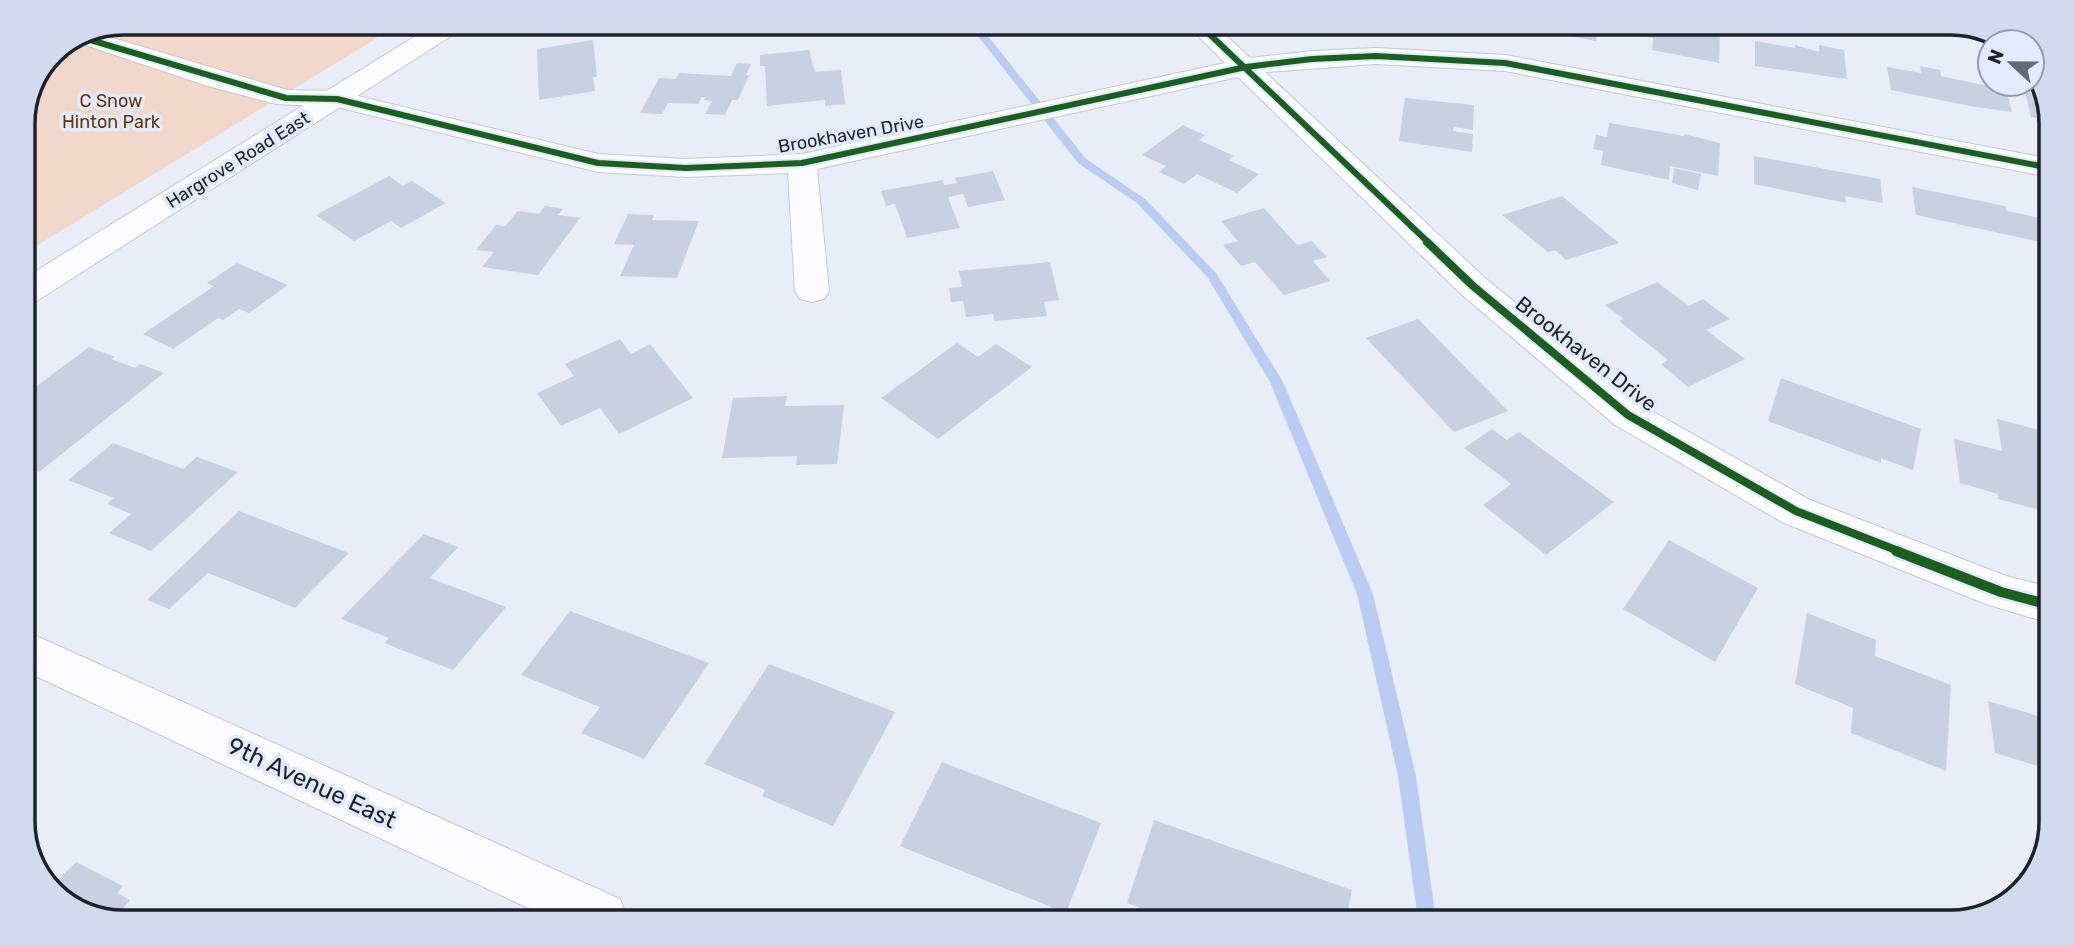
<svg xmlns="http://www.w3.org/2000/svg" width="2074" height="945" font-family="Rubik,sans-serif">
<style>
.green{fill:#f2d8ca}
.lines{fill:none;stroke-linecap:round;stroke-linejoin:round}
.stream{fill:#baccf2;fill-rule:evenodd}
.building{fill:#c9d0e2}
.street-casing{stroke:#c4c9d3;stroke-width:2}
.secondary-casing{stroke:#c4c9d3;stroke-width:2}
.street{fill:#fcfcfe;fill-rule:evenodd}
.secondary{fill:#fcfcfe;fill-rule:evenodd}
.cycleway-far2-casing{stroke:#e2ebfe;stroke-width:10}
.cycleway-far1-casing{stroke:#e2ebfe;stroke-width:12}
.cycleway-casing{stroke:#e2ebfe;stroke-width:15}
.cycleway-far2{stroke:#1b5e20;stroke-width:6}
.cycleway-far1{stroke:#1b5e20;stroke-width:8}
.cycleway{stroke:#1b5e20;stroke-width:10}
.labels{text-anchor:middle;stroke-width:7;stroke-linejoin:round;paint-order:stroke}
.far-park-label{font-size:18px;fill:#693403;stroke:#e2ebfe}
.far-street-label{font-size:18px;fill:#1d232d;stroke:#e2ebfe}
.street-label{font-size:21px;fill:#1d232d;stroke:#e2ebfe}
.near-street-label{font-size:24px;fill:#1d232d;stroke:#e2ebfe}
.rim{fill:none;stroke:#1d232d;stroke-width:3.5}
</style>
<rect width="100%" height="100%" fill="#e8edf8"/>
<path class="green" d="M123,23L400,24L23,254V116L52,52Z"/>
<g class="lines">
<path class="stream" d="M970,26H980L1086,159L1145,199L1216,273L1283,382L1373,594L1416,776L1436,920H1418L1398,776L1357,594L1270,382L1208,278L1137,203L1078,163Z"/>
</g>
<path class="building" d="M1535,29H1597L1596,41Z
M1636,29H1702L1720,32L1719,63L1652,50L1653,38L1635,35Z
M593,40L597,77H593L595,91L539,100L537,49Z
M1755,41L1795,48V45L1819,52V45L1844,50L1847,79L1755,66Z
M809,50L815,72L841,70L845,104L825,106V100L767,106L765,66H760V55Z
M737,63L751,64L746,75H749L738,100H732L725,115L705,114L712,101L704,100L706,97H702L698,104L668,103L662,114L640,113L659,78L676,79L679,73L731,76Z
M1920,66L1940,70L1941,76L2006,90L2012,112L1975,107L1891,90L1887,67L1921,73Z
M2025,92L2044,96L2051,121L2031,117Z
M1405,98L1474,105L1473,130L1454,127L1453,131L1473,134L1472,152L1399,141Z
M1609,123L1684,136V134L1720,143L1718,176L1670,166L1669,180L1601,165L1603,151L1593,149L1596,135L1607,137Z
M1183,125L1205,135L1199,140L1234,156L1229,160L1259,174L1237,193L1197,174L1184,184L1159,172L1166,166L1142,155Z
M1754,156L1880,179L1883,203L1845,196L1846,203L1754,184Z
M1674,168L1701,174L1698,190L1672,183Z
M993,171L1005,200L968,207L963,194L948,197L960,228L907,238L895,204L886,206L881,191L943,180L944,185L957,183L955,178Z
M389,176L403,186L412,181L446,203L401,228L391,221L354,241L316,215Z
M1912,187L2005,206L2007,211L2046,219L2050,244L1916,215Z
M1562,196L1619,243L1566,260L1555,250L1548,252L1502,215Z
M545,206L563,209L558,215L580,218L538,275L482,267L494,252L476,250L496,225L505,226L518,211L539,214Z
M1264,208L1297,245L1312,241L1327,257L1313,261L1330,281L1284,295L1255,262L1241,266L1223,245L1238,241L1221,221Z
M628,214L654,215L652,220L699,221L677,278L620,276L634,245L614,244Z
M1050,262L1059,300L1044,302L1047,316L994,321L993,314L966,317L963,301L951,302L949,288L962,287L959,271Z
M237,263L288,285L249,313L239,309L223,320L218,318L173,349L143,334L214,286L207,283Z
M1657,282L1689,306L1703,299L1730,319L1706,330L1745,359L1688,387L1661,364L1668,360L1619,321L1624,319L1605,305Z
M1418,319L1508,411L1454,432L1366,338Z
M620,339L631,354L650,344L693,398L619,434L600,408L561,426L537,393L574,376L565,364Z
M957,343L978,357L996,344L1032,367L938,439L881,398Z
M89,347L115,357L111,359L135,368L140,364L164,373L39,472L23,466V384L34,388Z
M1781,378L1921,429L1913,470L1881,458V463L1768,421Z
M787,396L785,406L844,405L837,464L796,465L797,456L722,458L733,398Z
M1997,419L2048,432L2047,512L1998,499V494L1960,483L1954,439L2002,451Z
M1492,429L1507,440L1519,432L1614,502L1546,555L1483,505L1511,484L1464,448Z
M113,443L183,469L197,457L238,472L151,551L109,533L131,514L107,504L114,498L68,480Z
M239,511L349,553L295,608L208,573L169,609L147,600Z
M424,534L458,547L430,578L506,607L453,670L384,643L389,638L341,619Z
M1669,540L1758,588L1715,662L1623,609Z
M570,611L709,663L644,759L581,733L600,707L521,675Z
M1807,613L1876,640L1875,656L1951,685L1946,771L1851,733L1853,708L1795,684Z
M769,664L895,712L833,826L762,796L765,790L704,764Z
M1988,701L2045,718L2044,768L1995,753Z
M942,762L1101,823L1066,913L900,846Z
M1154,820L1352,890L1346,920L1170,919L1127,903Z
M76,862L123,886L117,893L130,900L117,915L84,914L40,878L39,875L55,883Z"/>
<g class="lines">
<defs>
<path id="street" d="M1189,27H1217L1250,58L1312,51L1376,48L1505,55L2051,159L2050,177L1505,71L1376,64L1265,72L1485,278L1641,405L1810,500L2006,576L2046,586V622L1986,604L1782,522L1615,425L1461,294L1238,77L817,169L829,291L824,299L812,302L800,299L795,291L788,173L686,177L598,172L337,107L276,104L208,86L76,42L96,33L287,90L337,91L598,154L686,159L802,154L1225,63Z
M23,630L620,899L627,917L545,916L23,670Z"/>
<path id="secondary" d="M435,24H466L462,29L35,302L23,305V279Z"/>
</defs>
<use href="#street" class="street-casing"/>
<use href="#secondary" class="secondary-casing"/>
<use href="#street" class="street"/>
<use href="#secondary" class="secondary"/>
<defs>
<path id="cycleway-far2" d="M1202,27L1429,243
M87,39L286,98L337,99L598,163L686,168L802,163L1246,67L1312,59L1376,56L1505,63L2051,168"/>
<path id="cycleway-far1" d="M1427,242L1473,286L1628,415L1796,511L1901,552"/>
<path id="cycleway" d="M1896,551L2001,592L2046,604"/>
</defs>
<use href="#cycleway-far2" class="cycleway-far2-casing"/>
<use href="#cycleway-far1" class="cycleway-far1-casing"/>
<use href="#cycleway" class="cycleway-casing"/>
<use href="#cycleway-far2" class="cycleway-far2"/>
<use href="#cycleway-far1" class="cycleway-far1"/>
<use href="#cycleway" class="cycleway"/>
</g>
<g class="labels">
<g class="far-park-label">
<text x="111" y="107">C Snow<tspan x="111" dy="21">Hinton Park</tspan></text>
</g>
<g class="far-street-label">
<text transform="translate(851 134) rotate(-10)" y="6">Brookhaven Drive</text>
<text transform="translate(238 160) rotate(-32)" y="6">Hargrove Road East</text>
</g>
<g class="street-label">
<text transform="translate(1586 354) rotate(38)" y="7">Brookhaven Drive</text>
</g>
<g class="near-street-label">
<text transform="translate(312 783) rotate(25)" y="8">9th Avenue East</text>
</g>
</g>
<path d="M0 0H2074V945H0ZM123 35H1951A88 88 0 0 1 2039 123V822A88 88 0 0 1 1951 910H123A88 88 0 0 1 35 822V123A88 88 0 0 1 123 35Z" fill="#d2dbed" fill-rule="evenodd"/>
<path class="rim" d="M123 35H1951A88 88 0 0 1 2039 123V822A88 88 0 0 1 1951 910H123A88 88 0 0 1 35 822V123A88 88 0 0 1 123 35Z"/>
<g transform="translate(2011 63) rotate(292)"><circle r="33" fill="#e2ebfe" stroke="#939baa" stroke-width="2"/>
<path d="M0-5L12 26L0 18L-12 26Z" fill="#646a74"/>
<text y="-10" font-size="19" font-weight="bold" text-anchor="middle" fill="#1d232d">N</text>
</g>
</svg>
